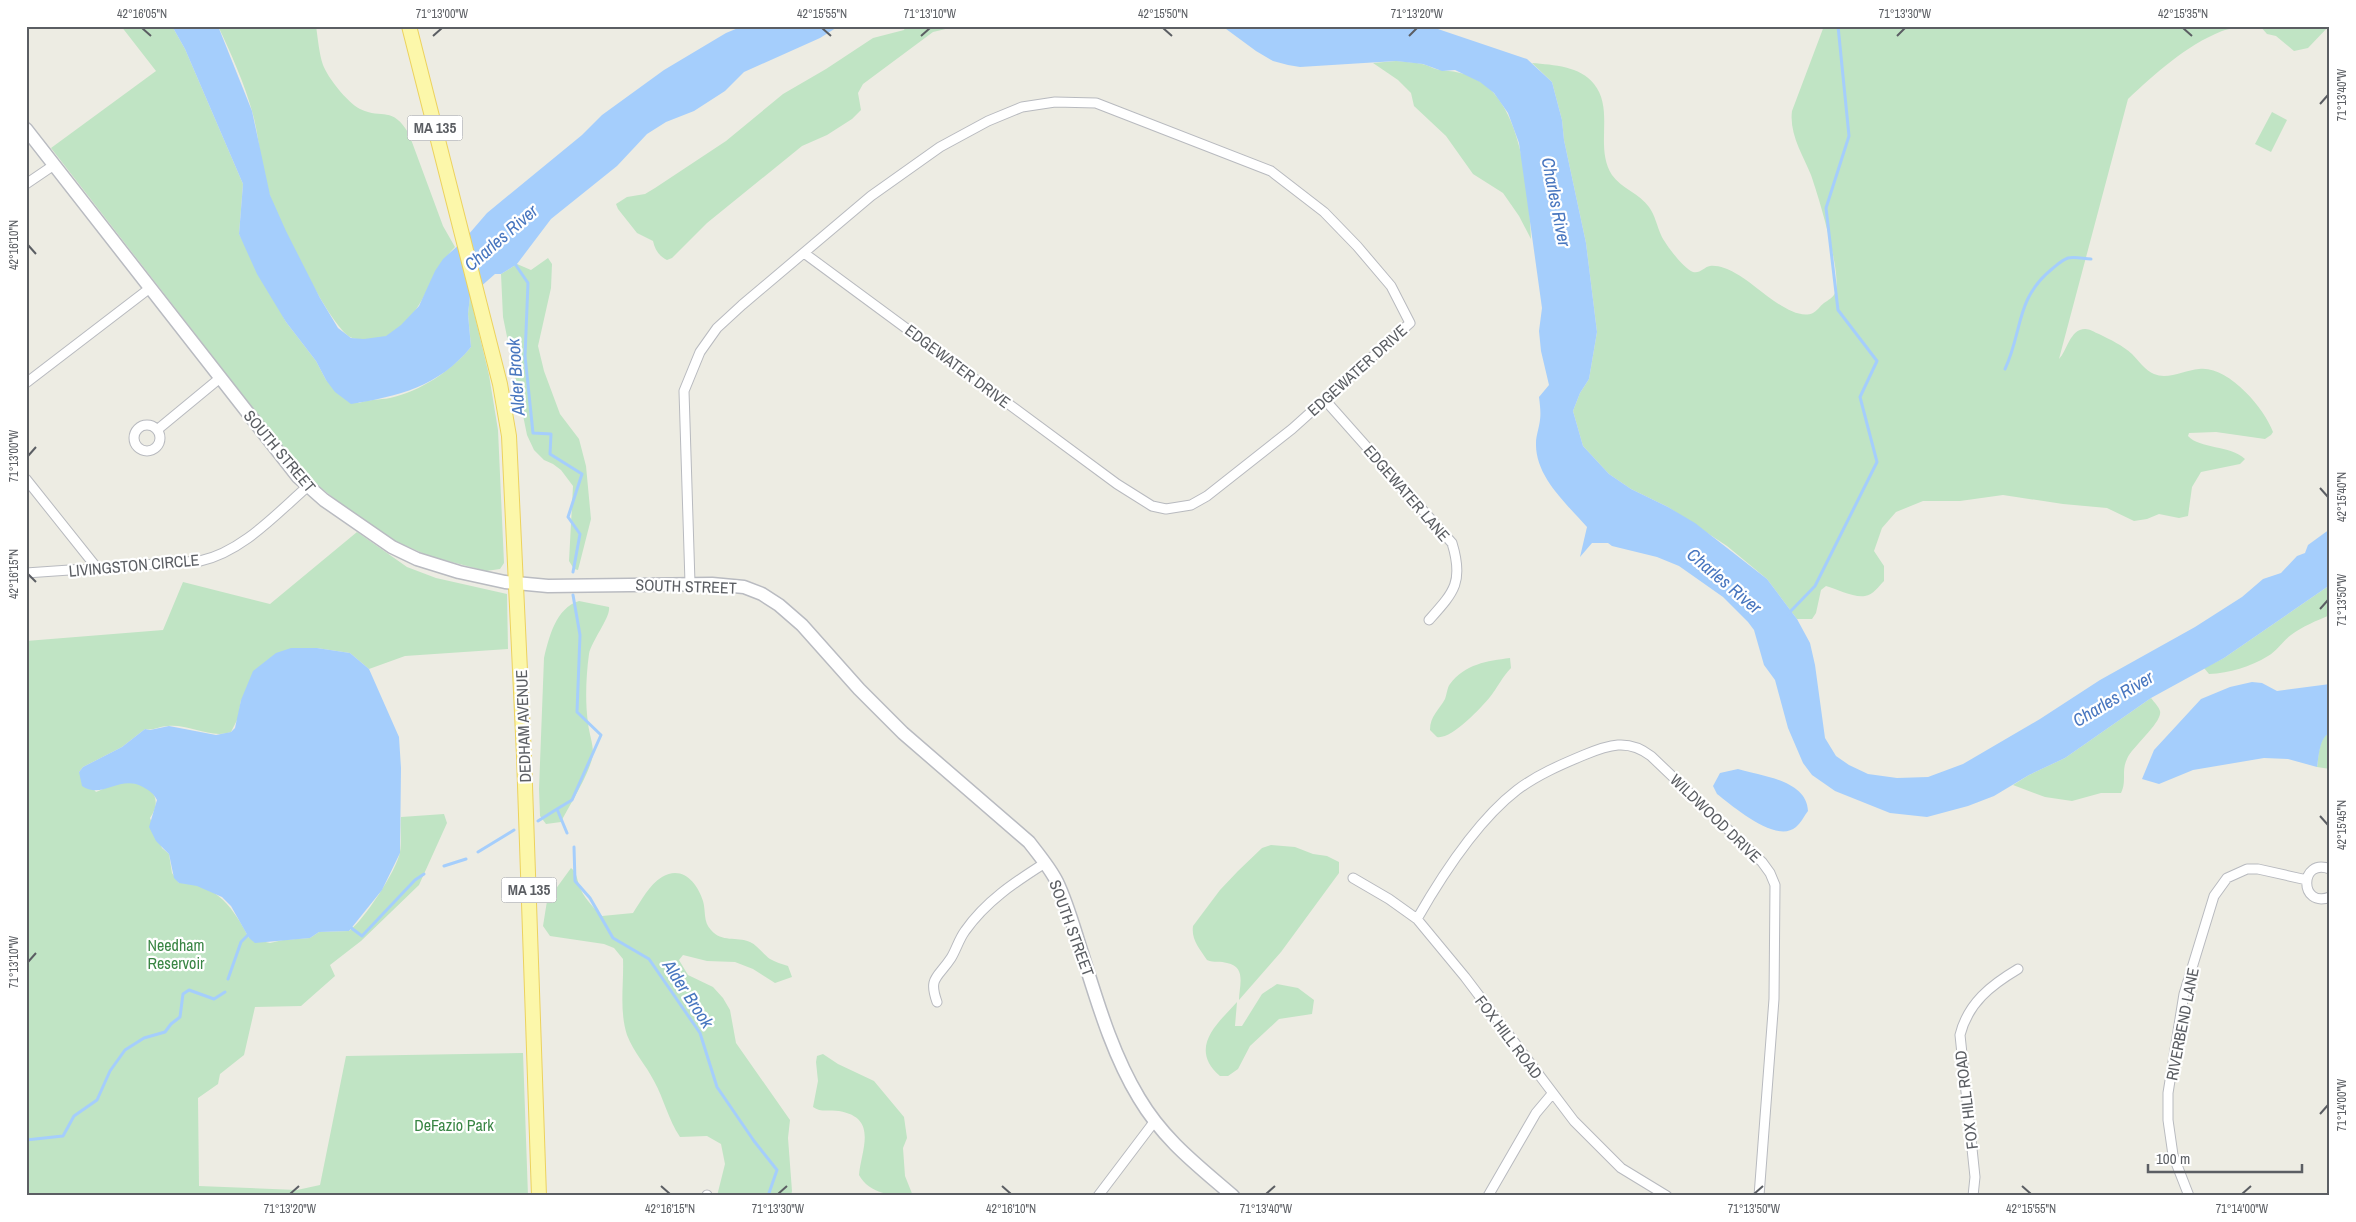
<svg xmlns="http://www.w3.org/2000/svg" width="2356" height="1222" font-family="'Archivo Narrow',sans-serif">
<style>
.green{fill:#c0e4c4}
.water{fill:#a5cefc}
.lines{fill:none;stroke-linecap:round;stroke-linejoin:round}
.stream{stroke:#a5cefc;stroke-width:3}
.street-casing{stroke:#b8babf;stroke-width:11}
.secondary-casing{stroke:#b9bbc1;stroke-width:15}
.primary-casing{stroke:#ecd25e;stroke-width:16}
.street{stroke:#fff;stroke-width:9}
.secondary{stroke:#fff;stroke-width:12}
.primary{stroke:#fcf7aa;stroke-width:14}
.ticks{fill:none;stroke:#5b5e63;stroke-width:2}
.labels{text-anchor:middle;stroke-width:4.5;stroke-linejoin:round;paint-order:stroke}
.shield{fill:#fff;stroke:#8c8e92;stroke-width:1}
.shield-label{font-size:15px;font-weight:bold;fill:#5b5e63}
.street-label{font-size:16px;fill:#5b5e63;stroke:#fff}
.park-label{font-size:16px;fill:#398544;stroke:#fff}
.water-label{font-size:18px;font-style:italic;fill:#4876bf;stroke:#fff}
.neatline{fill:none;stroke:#5b5e63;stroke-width:2}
.ticks-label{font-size:12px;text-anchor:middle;fill:#5b5e63}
</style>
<rect width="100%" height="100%" fill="#edece3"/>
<path class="green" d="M121,26H172L185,49L243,184L239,234L286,322L316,361L326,380L359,403C370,399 379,400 390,398C421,391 451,371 471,347L468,314L470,296L489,375L498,430L504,563L500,569L486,571L429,556L377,533L320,487L291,457L51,148L156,71Z
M218,26H316C318,39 319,53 323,65C328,78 347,102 360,109C383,120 392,105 409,134L443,226L455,247C429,273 423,319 387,336C378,340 358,341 350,337C328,324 280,223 270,196C260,169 260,138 252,111C245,85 230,51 218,26Z
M906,26H958L933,32L863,84L858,93L861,110L852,119L827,135L802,146L707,223L672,258L667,260C659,256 655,250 653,241L637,233L618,209L616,204L627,197L645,194L655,188L726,141L783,94L826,69L873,38L904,30Z
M1824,26H2248C2240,28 2230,28 2222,31C2185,46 2156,73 2128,99L2059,359C2067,351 2070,329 2085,329C2090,329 2094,332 2099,334C2111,340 2122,345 2132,354C2138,360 2146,371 2154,374C2168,380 2185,370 2199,369C2227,365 2264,407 2273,432L2271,435L2265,439L2216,432L2189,433L2188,436C2200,449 2230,445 2245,459L2240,464L2201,472L2192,487L2188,516L2179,518L2159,514L2147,519L2134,521L2107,508L2063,504L2003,495L1960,501H1923L1896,512L1882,528L1874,551L1884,566V581C1879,586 1873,595 1865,596C1854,598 1837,589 1826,586L1821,590L1816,613L1812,619H1797L1767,579L1727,546L1668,507L1631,489L1609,474L1583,446L1573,411L1580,393L1589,379L1597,332L1586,243L1564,140L1562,120L1552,82L1532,63C1554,65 1580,66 1594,84C1615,110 1594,147 1612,175C1621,188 1640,194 1649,207C1655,215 1657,226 1661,235C1665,244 1683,268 1693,272C1700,274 1704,267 1710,266C1718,265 1728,269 1735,273C1754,282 1791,323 1813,313C1817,311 1820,306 1824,303C1828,300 1833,298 1835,293C1843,276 1818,195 1811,175C1803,155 1789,134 1792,111Z
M2260,26H2329L2308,48L2294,51L2276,36L2267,34Z
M1396,61C1404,62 1414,62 1422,64C1428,65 1433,69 1440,70C1457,72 1464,72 1479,81C1523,106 1529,194 1531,239L1519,216L1503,193L1473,174L1446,136L1414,106L1411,93L1398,80L1373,63Z
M2272,112L2287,120L2271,152L2255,144Z
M548,258L552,264L551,288L538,346L544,371L560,414L579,439L586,466L591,519L578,570L574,569L569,561L573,486L561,470L553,464L544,460L534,450L527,435L503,317L501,274L517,264L531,270Z
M357,532L407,567L436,578L507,594L508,649L405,656L369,669L350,653L317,648L241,700L238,718L231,732C211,739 189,724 168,726C160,726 153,731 145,729L122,747L83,767L79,772L96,792C104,789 114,783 123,783C146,781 166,795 150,818L162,848L169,854L172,873L179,883C216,882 234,909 249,938L270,943L283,940L310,938L319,932L349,931C364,920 397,870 400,852C402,841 400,828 401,817L444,814L447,823L419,885L361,941L330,965L335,976L301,1006L255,1007L244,1055L220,1074L218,1084L198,1098L199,1186L297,1190L320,1185L346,1056L523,1053L528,1196H26V641L163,630L183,582L270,604Z
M2330,585V615C2316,621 2303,626 2291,635C2283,641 2277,651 2268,656C2250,667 2230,673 2209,674L2204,668L2224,658Z
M579,601L609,607C611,617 592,640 589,654C586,676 585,702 588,723C589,733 593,743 593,753C592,770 569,806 561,822L546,824L540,816L539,789L544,658C549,637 556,608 579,601Z
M1510,658L1511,668C1502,677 1498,687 1490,697C1481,708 1451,740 1437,737L1430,730C1430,716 1439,710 1445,699C1447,694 1447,688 1450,684C1465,664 1487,661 1510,658Z
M2151,698C2154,702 2159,707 2160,711C2163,722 2132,747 2127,759C2121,771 2127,781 2121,793H2101L2072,801L2045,797L2013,785L2029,775L2065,758Z
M2330,733V769L2317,767C2319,757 2318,737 2330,733Z
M1271,845L1295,847L1313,854L1327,856L1339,862V873L1281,952L1239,1000C1239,986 1247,967 1227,963C1221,961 1214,963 1207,960C1200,949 1191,940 1193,926L1220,890L1238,871L1262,848Z
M571,868C578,873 577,883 581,890C586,900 594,908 602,916L633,913C641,901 649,885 662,877C682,865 697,882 703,901C706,911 703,922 711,930C722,943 736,936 750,942C757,945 763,954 770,959C775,962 782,964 788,966L792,977L775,983L753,969L735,962L707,961L683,955L679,960L688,975L713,987L723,998L730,1010L736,1043L790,1120L788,1138L792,1191L791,1196H717L725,1164L721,1144L707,1136L680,1137C668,1119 664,1099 654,1081C646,1065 634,1053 627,1035C619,1010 624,984 623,959L614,948L604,944L550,936L543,926L547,901Z
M1277,984L1298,988L1314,1000L1312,1014L1279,1019L1250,1046L1238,1069L1228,1076H1220C1188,1048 1217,1024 1237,1002L1235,1026H1242L1262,994Z
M823,1054L838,1064L874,1081L904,1117L907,1138L903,1148L905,1176L913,1196C893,1196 869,1194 859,1175C861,1150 879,1118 839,1111C830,1109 821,1113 813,1107L818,1081L816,1062L817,1056Z"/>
<path class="water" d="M172,26H218L252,111L270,195L286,231L320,298L338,328L351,338L364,339L386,336L401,325L419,306L435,271L443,259L462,242L487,213L582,135L602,115L664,70L726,33L743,26H839L820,38L744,72L725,91L694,111L666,122L647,134L617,166L551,219L517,264L501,274H495L470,296L468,314L471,347C438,387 399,396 351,404L335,392L326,380L316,361L286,322L257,274L239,234L243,184L185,49Z
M1222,26H1429L1527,59L1552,82L1562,120L1564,140L1586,243L1597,332L1589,379L1580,393L1573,411L1583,446L1609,474L1631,489L1668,507L1695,523L1767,579L1797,619L1810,643L1815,665L1825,738L1836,756L1849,765L1868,774L1897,778L1928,777L1963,764L2040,719L2100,680L2195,627L2242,597L2263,579L2281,573L2297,556L2305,553L2308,545L2330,529V585L2224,658L2151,698L2065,758L2029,775L1994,796L1968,806L1927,817L1890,813L1835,791L1812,775L1803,763L1788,728L1775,680L1764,665L1754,630L1748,622L1723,597L1679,566L1657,557L1612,546L1608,543H1592L1580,557L1587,527C1567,504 1535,477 1536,443C1536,436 1539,428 1540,420C1541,413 1540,405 1539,397L1549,385L1541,351L1539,331L1542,308L1519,143L1508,113L1494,93L1480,82L1455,70L1442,71L1423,64L1396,61L1300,67L1288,65L1273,61L1256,51Z
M291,648H317L350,653L369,669L399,737L401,768L400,853L382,890L349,931L319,932L310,938L255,943L249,938L231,906L222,897L197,886L179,883L174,878L169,854L156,841L149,827L157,800C153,793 150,791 143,787C120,774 102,800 82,786L79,772L83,767L122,747L145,729L150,730L169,726L216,735L231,732L235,728L241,700L253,671L276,653Z
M2252,682L2262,683L2277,691L2330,684V733C2319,737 2319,757 2317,767L2288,759L2264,758L2193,770L2159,784L2142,779L2154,750L2201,699L2230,687Z
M1738,769C1761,776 1807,780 1808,811C1804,816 1801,823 1796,827C1776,844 1734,807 1717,794L1713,786L1720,773Z"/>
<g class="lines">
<path class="stream" d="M513,261L528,283L525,356L533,433L551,434L550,454L582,474L568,517L580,534L573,572
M2005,369C2023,331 2015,299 2052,269C2057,265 2062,260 2068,258C2075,256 2084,259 2091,259
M1788,614L1815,586L1877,462L1860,397L1877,361L1838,310L1826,208L1849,136L1838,26
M538,821L557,809
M567,833L557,809L572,800L601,735L577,712L580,635L573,595
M574,847L575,881L590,898L613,938L649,959L700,1033L717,1087L754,1141L777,1170L768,1196
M478,852L514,830
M444,866L466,859
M350,927L362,936L415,880L424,874
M228,979L241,942L250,933
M26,1140L63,1136L74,1116L97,1100L110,1071L125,1050L144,1038L165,1032L171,1024L180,1017L183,994L189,990L214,999L225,992"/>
<defs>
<path id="street" d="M26,184L54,165
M26,383L150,288
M1325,400L1452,543C1464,582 1454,592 1429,620
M134 438a13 13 0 1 1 26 0a13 13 0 1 1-26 0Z
M157,430L220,378
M26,479L97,568
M26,573L200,561C242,552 276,514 307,487
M690,583L684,391L700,352L717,328L742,305L871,196L940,147L988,121L1022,107L1055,102L1096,103L1271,171L1324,212L1357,246L1391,286L1410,323L1292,429L1207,496L1191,505L1166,509L1152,506L1117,484L804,253
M2330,869C2299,857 2299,909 2330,897
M1353,878L1389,899L1417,919L1465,977L1574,1121L1621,1168L1667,1196
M1417,919C1441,877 1478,820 1517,790C1537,775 1560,765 1584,755C1608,745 1628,738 1651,756L1762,862L1770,873L1775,885L1774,999L1759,1196
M937,1002C928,977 938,978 951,958C956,950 959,939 965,931C986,901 1015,882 1045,863
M707,1196V1195
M1098,1196L1154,1122
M1488,1196L1536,1113L1552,1094
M1973,1196L1975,1177L1960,1035C1968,1003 1991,985 2018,969
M2189,1196L2173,1155L2168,1120V1093L2184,994L2214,896L2227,878L2247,869H2258L2307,880"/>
<path id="secondary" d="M26,129L298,477L324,500L392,547L417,559L459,572L505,582L548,586L712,584L744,587L762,594L779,605L802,625L859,689L903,733L1029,842C1039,855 1050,868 1057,882C1067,903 1073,925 1080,947C1096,997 1111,1052 1139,1098C1164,1140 1196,1164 1233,1196"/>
<path id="primary" d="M409,26L500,384L509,436L524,756L539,1196"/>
</defs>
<use href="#street" class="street-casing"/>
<use href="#secondary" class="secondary-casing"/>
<use href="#primary" class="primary-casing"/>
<use href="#street" class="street"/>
<use href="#secondary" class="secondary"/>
<use href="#primary" class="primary"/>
</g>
<path class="ticks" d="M142,28L151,36M822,28L831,36M1163,28L1172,36M2183,28L2192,36M433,36L442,28M921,36L930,28M1409,36L1417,28M1897,36L1905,28M2320,104L2328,95M28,245L36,254M28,456L36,447M2320,488L2328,497M28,574L36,582M2320,609L2328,600M2320,816L2328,825M28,962L36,953M2320,1114L2328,1105M661,1186L670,1194M1002,1186L1011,1194M2022,1186L2031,1194M290,1194L299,1186M778,1194L787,1186M1266,1194L1275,1186M1754,1194L1763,1186M2242,1194L2251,1186"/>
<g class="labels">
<g class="shield">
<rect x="407.5" y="115.5" width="55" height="25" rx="4"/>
<rect x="501.5" y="877.5" width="55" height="25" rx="4"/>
</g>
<g class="shield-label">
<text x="435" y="133">MA 135</text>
<text x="529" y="895">MA 135</text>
</g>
<g class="street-label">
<text transform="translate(958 366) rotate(37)" y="6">EDGEWATER DRIVE</text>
<text transform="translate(1357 370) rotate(-42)" y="6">EDGEWATER DRIVE</text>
<text transform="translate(280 451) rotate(50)" y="6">SOUTH STREET</text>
<text transform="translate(1407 493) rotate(49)" y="6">EDGEWATER LANE</text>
<text transform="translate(134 565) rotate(-5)" y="6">LIVINGSTON CIRCLE</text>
<text transform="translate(686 586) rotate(2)" y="6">SOUTH STREET</text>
<text transform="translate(523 726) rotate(-92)" y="6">DEDHAM AVENUE</text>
<text transform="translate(1716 818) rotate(44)" y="6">WILDWOOD DRIVE</text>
<text transform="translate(1072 928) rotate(70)" y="6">SOUTH STREET</text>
<text transform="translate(2182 1024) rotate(-79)" y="6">RIVERBEND LANE</text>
<text transform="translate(1509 1037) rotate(53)" y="6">FOX HILL ROAD</text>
<text transform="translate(1966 1100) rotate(-97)" y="6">FOX HILL ROAD</text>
</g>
<g class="park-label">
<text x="176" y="951">Needham<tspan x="176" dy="18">Reservoir</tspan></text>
<text x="454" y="1131">DeFazio Park</text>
</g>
<g class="water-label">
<text transform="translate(1556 202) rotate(79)" y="6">Charles River</text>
<text transform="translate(501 238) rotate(-41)" y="6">Charles River</text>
<text transform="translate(516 377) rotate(-94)" y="6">Alder Brook</text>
<text transform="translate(1724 581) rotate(40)" y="6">Charles River</text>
<text transform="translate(2113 699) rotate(-31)" y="6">Charles River</text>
<text transform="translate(688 994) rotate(57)" y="6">Alder Brook</text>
</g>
</g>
<rect width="2356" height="1222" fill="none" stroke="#ffffff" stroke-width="55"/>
<path d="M2148 1164v8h154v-8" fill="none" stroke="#5b5e63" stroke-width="2.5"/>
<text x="2156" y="1164" font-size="15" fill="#5b5e63" stroke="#ffffff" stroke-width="4" paint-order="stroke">100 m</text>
<rect x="28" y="28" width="2300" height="1166" class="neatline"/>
<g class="ticks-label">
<text x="142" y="18">42°16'05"N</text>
<text x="442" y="18">71°13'00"W</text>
<text x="822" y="18">42°15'55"N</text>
<text x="930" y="18">71°13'10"W</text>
<text x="1163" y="18">42°15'50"N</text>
<text x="1417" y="18">71°13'20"W</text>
<text x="1905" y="18">71°13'30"W</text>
<text x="2183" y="18">42°15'35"N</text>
<text transform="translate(2342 95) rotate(-90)" y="4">71°13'40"W</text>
<text transform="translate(14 245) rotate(-90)" y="4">42°16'10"N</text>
<text transform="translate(14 456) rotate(-90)" y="4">71°13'00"W</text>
<text transform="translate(2342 497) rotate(-90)" y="4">42°15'40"N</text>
<text transform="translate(14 574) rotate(-90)" y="4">42°16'15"N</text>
<text transform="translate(2342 600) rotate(-90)" y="4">71°13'50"W</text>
<text transform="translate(2342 825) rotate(-90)" y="4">42°15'45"N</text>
<text transform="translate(14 962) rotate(-90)" y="4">71°13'10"W</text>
<text transform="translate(2342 1105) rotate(-90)" y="4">71°14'00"W</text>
<text x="290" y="1213">71°13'20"W</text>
<text x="670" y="1213">42°16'15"N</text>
<text x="778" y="1213">71°13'30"W</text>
<text x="1011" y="1213">42°16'10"N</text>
<text x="1266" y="1213">71°13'40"W</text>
<text x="1754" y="1213">71°13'50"W</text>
<text x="2031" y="1213">42°15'55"N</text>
<text x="2242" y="1213">71°14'00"W</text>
</g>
</svg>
